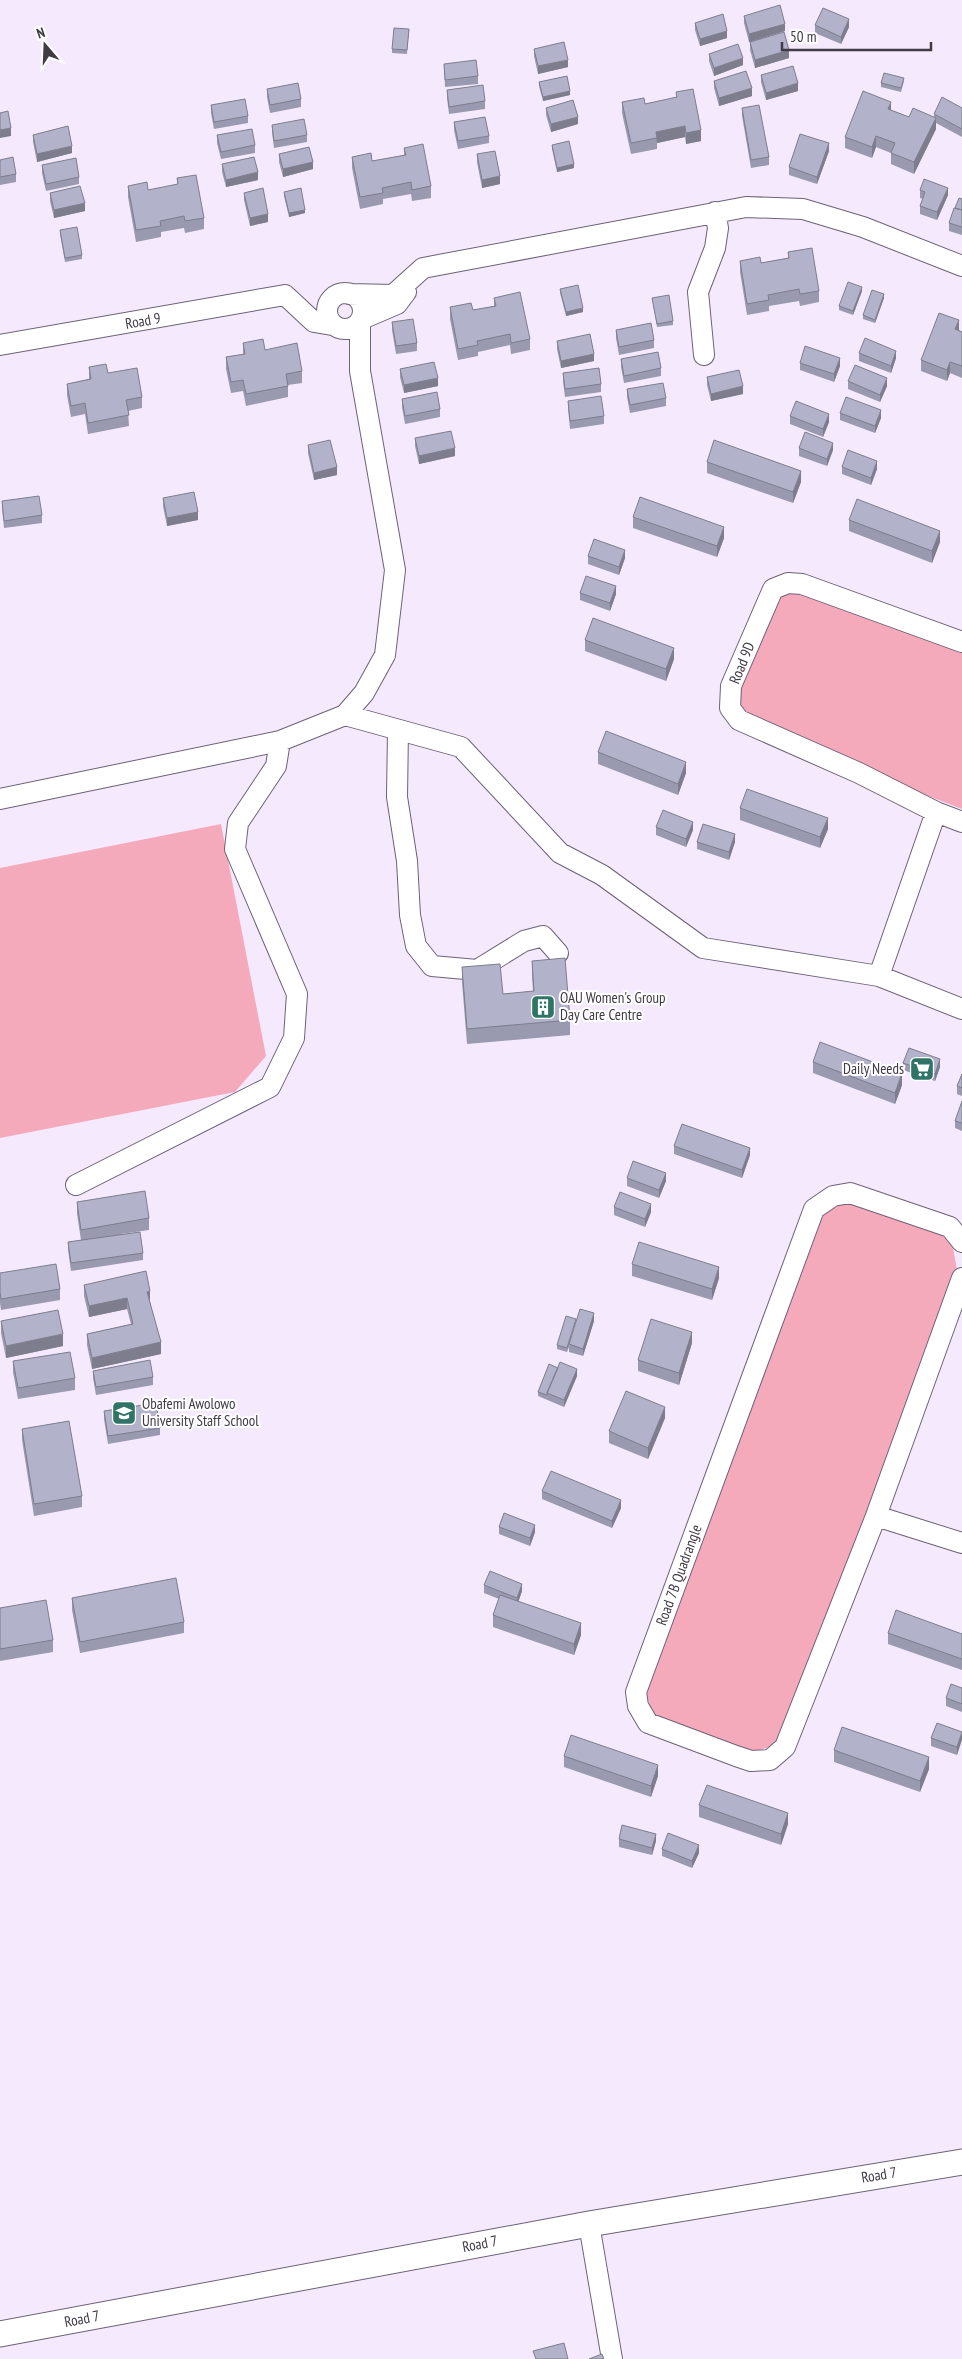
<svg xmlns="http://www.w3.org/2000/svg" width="962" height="2359" font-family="'PT Sans Narrow',sans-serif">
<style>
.green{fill:#f5aabc}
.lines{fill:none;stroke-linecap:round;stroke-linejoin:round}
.minor-casing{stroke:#6d6176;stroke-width:22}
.tertiary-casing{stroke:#6d6176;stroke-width:27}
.minor{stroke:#fff;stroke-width:20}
.tertiary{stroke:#fff;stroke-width:25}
.wall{fill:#9999af}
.shaded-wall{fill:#7d7d8e}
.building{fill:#b2b2cb;stroke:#7d7d8e}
.labels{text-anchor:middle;stroke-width:4;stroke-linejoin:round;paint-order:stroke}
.street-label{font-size:15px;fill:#403a44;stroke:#fff}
.poi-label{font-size:15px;fill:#403a44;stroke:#fff;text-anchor:start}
</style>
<rect width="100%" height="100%" fill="#f5eafd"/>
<path class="green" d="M791,590L962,647V809L905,787L741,710L736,691L777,595Z
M221,824L266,1056L235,1092L0,1138V868Z
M852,1200L951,1237L957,1270L785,1731L770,1747L753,1752L655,1716L643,1690L819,1212L834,1203Z"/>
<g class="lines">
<defs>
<path id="minor" d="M327 311a18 18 0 1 1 36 0a18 18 0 1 1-36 0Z
M349,294L393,295L423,268L746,207L803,209L863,227L962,266
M285,295L314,322L332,325
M362,319L397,304L406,292
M0,345L285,295
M704,355L698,292L715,248L718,228L715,212
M962,642L802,584L788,583L773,589L731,686L730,708L739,720L859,773L936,812L962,822
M345,715L461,747L560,853L602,875L703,948L879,976L962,1009
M398,730L397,797L407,861L410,915L416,946L432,966L477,970L524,941L543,936L558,953
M0,799L280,741L345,715L364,693L385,655L395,570L360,371V323
M879,976L936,812
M76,1185L270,1087L294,1038L297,994L235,849L238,823L276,766L280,741
M962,1242L950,1227L850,1193L833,1196L814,1209L636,1692L638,1706L648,1723L736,1756L751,1761L770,1760L785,1747L876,1516L962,1278
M876,1516L962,1543
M589,2224L612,2359"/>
<path id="tertiary" d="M0,2334L589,2224L962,2162"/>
</defs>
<use href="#minor" class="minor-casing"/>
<use href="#tertiary" class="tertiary-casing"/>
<use href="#minor" class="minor"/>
<use href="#tertiary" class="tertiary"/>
</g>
<path class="wall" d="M744,16L785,31L749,42L744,23Z
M695,23L727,38L700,46L695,30Z
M815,25L849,27L841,44L815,33Z
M409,29L407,54L392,53V49Z
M750,42L789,58L755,68L750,50Z
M534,49L568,67L538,74L534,56Z
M709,54L743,65L714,76L709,61Z
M444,64L478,76V84L445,87Z
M761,75L798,91L766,100L761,82Z
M714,81L752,96L719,106L714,88Z
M904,81L901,92L881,87V83Z
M539,82L570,95L543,101L539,86Z
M267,89L301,99V107L270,113L267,97Z
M447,90L485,101V109L449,114L447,98Z
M676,92L701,141L686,144L685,137L657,143V149L631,154L622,113V102L645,104L676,98Z
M211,105L248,116V123L214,129L211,113Z
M546,108L578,124L551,132L546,115Z
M742,108L769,157V165L751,168L742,116Z
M962,108V137L936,123V129L914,174L891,164V153L876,147L872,158L845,148V137L891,110L909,117H934V114Z
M454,122L489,136V143L458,149L454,130Z
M272,125L307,135V142L274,148L272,132Z
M33,135L72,153L37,162L33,142Z
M217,135L255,145V153L221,159L217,143Z
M552,145L574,168L557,172L552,149Z
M404,148L431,186V198L412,201L411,194L383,199V204L360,209L352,168V157L372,161L404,155Z
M829,151L817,184L789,175V167Z
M279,154L313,169L283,177L279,162Z
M477,154L500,184L482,188L477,162Z
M0,160L16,174V182L0,185Z
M222,164L258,180L226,187L222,172Z
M42,165L79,177V184L46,191L42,173Z
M177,178L204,218V229L185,233L184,228L161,232V237L136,242L128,197V186L148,190L177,185Z
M920,190L948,195L937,220L920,214V206L923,199L920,198Z
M284,192L305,213L289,217L284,196Z
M50,193L85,211L54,218L50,201Z
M244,193L268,222L250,226L244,200Z
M962,199V235L949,231V223L955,208Z
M60,230L82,255V259L65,262L60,234Z
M788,252L819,291V302L800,306L799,301L769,306V311L747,315L740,272V261L761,263L788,258Z
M560,289L583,312L566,316L560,293Z
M862,291L853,315L839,310V306Z
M494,298L530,339V350L511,354L510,345L478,352V356L458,360L450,319V307L473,310L494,306Z
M652,298L673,321V325L657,327Z
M884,298L875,323L863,319V315Z
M392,322L417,343V351L396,354L392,330Z
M616,330L654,340V348L619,355L616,338Z
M959,330L962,332V378L950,373L947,381L921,371V360Z
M557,341L594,361L561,368L557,349Z
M243,343L265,350L302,371V383L288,385V397L246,406L243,391L231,393L226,369V357L243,354Z
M859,353L896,358L891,373L859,361Z
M621,359L661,368V376L624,383L621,367Z
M800,363L840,366L834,382L800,370Z
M89,367L108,373L142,397V408L128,411L129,426L88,434L85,414L71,417L67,395V384L89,379Z
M400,369L438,386L404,393L400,377Z
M563,373L601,384V392L565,397L563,381Z
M707,377L743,394L711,401L707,385Z
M848,381L887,386L880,402L848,389Z
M627,389L666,398V406L630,413L627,397Z
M402,399L440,409V417L405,424L402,407Z
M568,401L604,416V424L570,429L568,408Z
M840,413L881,418L875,433L840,420Z
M790,416L829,422L823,437L790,424Z
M415,438L455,456L419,464L415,446Z
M308,445L337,475L314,480L308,453Z
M799,448L833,450L827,466L799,456Z
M707,462L801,482L793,503L707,473Z
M842,467L877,469L871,485L842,474Z
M163,498L198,520L167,526L163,506Z
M2,501L42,515V523L4,528L2,508Z
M633,517L724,538L717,557L633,528Z
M849,520L940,542L932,563L849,531Z
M588,556L625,558L619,575L588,564Z
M580,593L616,594L610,611L580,600Z
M585,640L674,659L666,681L585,651Z
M598,752L686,773L678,795L598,764Z
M740,808L828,829L820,848L740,820Z
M656,827L693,830L686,847L656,835Z
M697,842H735L729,860L697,849Z
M532,961L570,1020V1035L467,1044L462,982V967L503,994L533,991L532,976Z
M813,1062L902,1085L895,1104L813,1073Z
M903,1063L940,1067L935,1081L903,1070Z
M962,1074V1096L957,1094V1086Z
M962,1101V1131L955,1128V1121Z
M674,1146L750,1155L742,1178L674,1154Z
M627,1178L666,1181L659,1198L627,1186Z
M77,1202L149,1218V1230L121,1234L143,1253V1260L71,1271L68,1250V1242L81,1240L77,1214Z
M614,1207L651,1212L645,1227L614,1215Z
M632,1264L719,1278L712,1300L632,1276Z
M0,1273L60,1289V1300L1,1310L0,1303Z
M84,1285L150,1302L161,1354L92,1369L87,1345V1334L131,1324L127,1309L89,1317L84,1296Z
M1,1321L63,1346L6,1358L1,1333Z
M594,1321L583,1356L569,1352V1347L567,1352L557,1349V1345Z
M692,1343L679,1385L638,1371V1360Z
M13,1361L75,1378V1390L18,1399L13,1372Z
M558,1368L577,1376L564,1407L538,1396V1392Z
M93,1371L153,1377V1385L96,1395L93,1378Z
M104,1411L160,1428V1435L108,1444L104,1419Z
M665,1418L648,1459L609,1443V1431Z
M22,1429L82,1496V1507L34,1516L22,1440Z
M542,1491L621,1508L612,1528L542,1499Z
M499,1527L535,1532L530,1546L499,1534Z
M484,1585L522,1591L518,1601L581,1635L574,1655L493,1627V1615L499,1599L484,1593Z
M72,1598L184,1622V1633L80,1653L72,1610Z
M0,1608L53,1640V1652L0,1661Z
M888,1633L962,1634V1670L888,1644Z
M962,1688V1712L946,1706V1698Z
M962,1732L957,1755L931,1746V1738Z
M834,1750L929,1769L920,1792L834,1762Z
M564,1756L658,1776L651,1797L564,1767Z
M699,1805L788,1824L781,1845L699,1817Z
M619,1839L656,1841L652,1855L619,1847Z
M662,1849L699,1853L692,1868L662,1856Z"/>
<path class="shaded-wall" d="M849,19V27L841,44V37Z
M785,24V31L749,42V34Z
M727,31V38L700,46V39Z
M789,50V58L755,68V60Z
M743,58V65L714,76V68Z
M568,60V67L538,74V66Z
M798,83V91L766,100V93Z
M752,88V96L719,106V98Z
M570,91V95L543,101V97Z
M891,102V113L888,109Z
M578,117V124L551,132V124Z
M936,118V129L914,174V162Z
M685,126V137L657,143L656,132Z
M11,128V136L0,138V130Z
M701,130V141L686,144V133Z
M876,136V147L872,158V147Z
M829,143V151L817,184V177Z
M72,146V153L37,162V154Z
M313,162V169L283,177V169Z
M574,164V168L557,172V168Z
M258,172V180L226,187V180Z
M500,176V184L482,188V180Z
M948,188V195L937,220V212Z
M85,203V211L54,218V210Z
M305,210V213L289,217V213Z
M268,214V222L250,226V218Z
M862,287V291L853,315V311Z
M884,294V298L875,323V320Z
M583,308V312L566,316V312Z
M959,320V331L955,329Z
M896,351V358L891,373V366Z
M594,354V361L561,368V361Z
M840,358V366L834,382V374Z
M950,362V373L947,381V370Z
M438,378V386L404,393V385Z
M887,378V386L880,402V395Z
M743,386V394L711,401V394Z
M881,410V418L875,433V426Z
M829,414V422L823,437V429Z
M833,443V450L827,466V459Z
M455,448V456L419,464V456Z
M877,461V469L871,485V478Z
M337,467V475L314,480V473Z
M801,471V482L793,503V492Z
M198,512V520L167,526V518Z
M724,527V538L717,557V546Z
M940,531V542L932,563V551Z
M625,550V558L619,575V567Z
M616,586V594L610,611V603Z
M674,648V659L666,681V669Z
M686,762V773L678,795V784Z
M828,818V829L820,848V837Z
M693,822V830L686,847V839Z
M735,834V842L729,860V852Z
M940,1059V1067L935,1081V1074Z
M902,1073V1085L895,1104V1093Z
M750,1148V1155L742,1178V1170Z
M666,1173V1181L659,1198V1190Z
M651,1204V1212L645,1227V1219Z
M719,1267V1278L712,1300V1289Z
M150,1291V1302L147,1292Z
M127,1298V1309L89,1317V1306Z
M594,1313V1321L583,1356V1349Z
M692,1332V1343L679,1385V1373Z
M63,1334V1346L6,1358V1346Z
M161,1342V1354L92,1369V1358Z
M577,1369V1376L564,1407V1400Z
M665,1407V1418L648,1459V1448Z
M621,1500V1508L612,1528V1521Z
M535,1525V1532L530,1546V1538Z
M522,1584V1591L517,1606V1598Z
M581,1623V1635L574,1655V1644Z
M962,1733V1740L957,1755V1747Z
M929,1757V1769L920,1792V1781Z
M658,1765V1776L651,1797V1786Z
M788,1813V1824L781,1845V1834Z
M656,1834V1841L652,1855V1848Z
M699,1845V1853L692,1868V1861Z"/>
<path class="building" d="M780,5L785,24L749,34L744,16Z
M823,8L849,19L841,37L815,25Z
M723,14L727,31L700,39L695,23Z
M394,28L409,29L407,50L392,49Z
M784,32L789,50L755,60L750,42Z
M564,42L568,60L538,66L534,49Z
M738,44L743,58L714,68L709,54Z
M476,60L478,76L445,80L444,64Z
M793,66L798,83L766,93L761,75Z
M746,71L752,88L719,98L714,81Z
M884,73L904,78L901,88L881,83Z
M567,76L570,91L543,97L539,82Z
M298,83L301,99L270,105L267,89Z
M483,85L485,101L449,107L447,90Z
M693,89L701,130L686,133L685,126L656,132L657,138L631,143L622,102L644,98L645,104L677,97L676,92Z
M863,91L891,102L888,109L909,117L913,108L936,118L914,162L891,153L895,143L876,136L872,147L845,137Z
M942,97L962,108V129L934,114Z
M245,99L248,116L214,122L211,105Z
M573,100L578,117L551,124L546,108Z
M759,105L769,157L751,160L742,108Z
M8,111L11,128L0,130V113Z
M485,117L489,136L458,141L454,122Z
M304,119L307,135L274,141L272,125Z
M68,126L72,146L37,154L33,135Z
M252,129L255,145L221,152L217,135Z
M800,134L829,143L817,177L789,167Z
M569,141L574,164L557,168L552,145Z
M423,144L431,186L412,190L411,182L382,188L383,193L360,197L352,157L371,153L372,161L406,155L404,148Z
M309,147L313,162L283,169L279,154Z
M495,151L500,176L482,180L477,154Z
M13,157L16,174L0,177V160Z
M254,157L258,172L226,180L222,164Z
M76,158L79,177L46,184L42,165Z
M196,175L204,218L185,221L184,216L160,221L161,226L136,230L128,186L147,182L148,190L178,184L177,178Z
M924,179L948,188L937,212L920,206L925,192L920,190Z
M80,186L85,203L54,210L50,193Z
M263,188L268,214L250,218L244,193Z
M301,188L305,210L289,213L284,192Z
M959,198L962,199V210L955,208Z
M954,208L962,210V227L949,223Z
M77,227L82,255L65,258L60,230Z
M812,248L819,291L800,294L799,289L768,295L769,300L747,304L740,261L760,257L761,263L789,258L788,252Z
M848,282L862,287L853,311L839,306Z
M578,285L583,308L566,312L560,289Z
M872,290L884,294L875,320L863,315Z
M520,292L530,339L511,343L510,334L477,341L478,345L458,349L450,307L471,303L473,310L496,306L494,298Z
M669,295L673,321L657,324L652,298Z
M939,313L959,320L955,329L962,332V366L950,362L947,370L921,360Z
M413,319L417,343L396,346L392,322Z
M651,323L654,340L619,347L616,330Z
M590,334L594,354L561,361L557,341Z
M865,338L896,351L891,366L859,353Z
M263,339L265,350L297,343L302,371L286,374L288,386L246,394L243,380L231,382L226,357L245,354L243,343Z
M805,346L840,358L834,374L800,363Z
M658,352L661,368L624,376L621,359Z
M434,362L438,378L404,385L400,369Z
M106,364L108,373L137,368L142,397L126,400L129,415L88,423L85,403L71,406L67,384L91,379L89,367Z
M855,365L887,378L880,395L848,381Z
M599,368L601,384L565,389L563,373Z
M739,370L743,386L711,394L707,377Z
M663,383L666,398L630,405L627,389Z
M437,392L440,409L405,416L402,399Z
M601,396L604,416L570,421L568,401Z
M846,397L881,410L875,426L840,413Z
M796,401L829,414L823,429L790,416Z
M451,431L455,448L419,456L415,438Z
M805,432L833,443L827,459L799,448Z
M330,440L337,467L314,473L308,445Z
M714,440L801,471L793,492L707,462Z
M848,450L877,461L871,478L842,467Z
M194,492L198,512L167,518L163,498Z
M39,496L42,515L4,521L2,501Z
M640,497L724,527L717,546L633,517Z
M857,499L940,531L932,551L849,520Z
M594,539L625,550L619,567L588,556Z
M586,576L616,586L610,603L580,593Z
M593,618L674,648L666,669L585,640Z
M606,731L686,762L678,784L598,752Z
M747,789L828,818L820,837L740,808Z
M663,810L693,822L686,839L656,827Z
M703,824L735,834L729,852L697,842Z
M565,958L570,1020L467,1029L462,967L500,964L503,994L534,991L532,961Z
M820,1042L902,1073L895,1093L813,1062Z
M909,1048L940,1059L935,1074L903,1063Z
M962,1074V1088L957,1086Z
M962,1101V1123L955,1121Z
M682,1124L750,1148L742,1170L674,1146Z
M633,1161L666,1173L659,1190L627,1178Z
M145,1191L149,1218L81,1230L77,1202Z
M620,1192L651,1204L645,1219L614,1207Z
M140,1232L143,1253L71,1263L68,1242Z
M639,1242L719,1267L712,1289L632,1264Z
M56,1264L60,1289L1,1299L0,1292V1273Z
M146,1271L150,1291L147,1292L161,1342L92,1358L87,1334L133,1324L127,1298L89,1306L84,1285Z
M580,1309L594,1313L583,1349L569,1344Z
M58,1310L63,1334L6,1346L1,1321Z
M566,1316L576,1319L567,1348L557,1345Z
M651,1319L692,1332L679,1373L638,1360Z
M70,1352L75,1378L18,1388L13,1361Z
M150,1360L153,1377L96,1387L93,1371Z
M560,1362L577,1369L564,1400L547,1393Z
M549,1364L558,1368L547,1393V1395L538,1392Z
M626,1391L665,1407L648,1448L609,1431Z
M156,1403L160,1428L108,1436L104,1411Z
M69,1421L82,1496L34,1504L22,1429Z
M551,1471L621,1500L612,1521L542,1491Z
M504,1513L535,1525L530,1538L499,1527Z
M490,1571L522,1584L517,1598L484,1585Z
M176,1578L184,1622L80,1642L72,1598Z
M500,1595L581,1623L574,1644L493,1615Z
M46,1600L53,1640L0,1649V1608Z
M896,1610L962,1634V1659L888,1633Z
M951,1684L962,1688V1704L946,1698Z
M937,1723L962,1732L957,1747L931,1738Z
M842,1727L929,1757L920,1781L834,1750Z
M571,1735L658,1765L651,1786L564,1756Z
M707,1785L788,1813L781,1834L699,1805Z
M622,1825L656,1834L652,1848L619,1839Z
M668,1833L699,1845L692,1861L662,1849Z
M564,2343L568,2359H536L533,2351Z
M602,2354L604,2359H589Z"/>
<defs>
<symbol id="building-square" viewBox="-11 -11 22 22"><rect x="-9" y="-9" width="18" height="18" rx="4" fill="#307468" stroke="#fff"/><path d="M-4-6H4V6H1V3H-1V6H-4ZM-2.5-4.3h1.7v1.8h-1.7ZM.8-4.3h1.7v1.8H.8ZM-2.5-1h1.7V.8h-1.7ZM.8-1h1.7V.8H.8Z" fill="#fff"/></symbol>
<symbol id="supermarket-square" viewBox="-11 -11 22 22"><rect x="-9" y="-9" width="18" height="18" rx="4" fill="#307468" stroke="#fff"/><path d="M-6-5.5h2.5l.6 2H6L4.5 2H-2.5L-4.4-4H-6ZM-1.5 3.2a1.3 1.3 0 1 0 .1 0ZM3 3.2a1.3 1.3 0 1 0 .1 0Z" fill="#fff"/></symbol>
<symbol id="school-square" viewBox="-11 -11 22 22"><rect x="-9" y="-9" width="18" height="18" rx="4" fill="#307468" stroke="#fff"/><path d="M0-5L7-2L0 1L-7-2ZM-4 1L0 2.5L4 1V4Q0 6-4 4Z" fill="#fff"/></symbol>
</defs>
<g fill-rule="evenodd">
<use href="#building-square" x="529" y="993" width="28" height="28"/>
<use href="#supermarket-square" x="908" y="1055" width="28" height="28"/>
<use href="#school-square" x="110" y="1399" width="28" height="28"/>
</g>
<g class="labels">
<g class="street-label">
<text transform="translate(143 321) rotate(-10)" y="5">Road 9</text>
<text transform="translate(742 663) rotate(-68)" y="5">Road 9D</text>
<text transform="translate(679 1575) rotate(-70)" y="5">Road 7B Quadrangle</text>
<text transform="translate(879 2175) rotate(-9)" y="5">Road 7</text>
<text transform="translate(480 2244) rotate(-11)" y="5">Road 7</text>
<text transform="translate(82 2319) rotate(-11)" y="5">Road 7</text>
</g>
<g class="poi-label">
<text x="560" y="1003">OAU Women's Group<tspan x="560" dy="17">Day Care Centre</tspan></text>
<text x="904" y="1074" text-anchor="end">Daily Needs</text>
<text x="142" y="1409">Obafemi Awolowo<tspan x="142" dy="17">University Staff School</tspan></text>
</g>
</g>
<g transform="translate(45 45) rotate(341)" stroke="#ffffff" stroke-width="4" paint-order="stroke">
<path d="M0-4L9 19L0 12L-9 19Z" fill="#403a44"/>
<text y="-8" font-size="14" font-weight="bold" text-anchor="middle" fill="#403a44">N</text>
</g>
<path d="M782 42v8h149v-8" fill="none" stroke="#403a44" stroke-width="2.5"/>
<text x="790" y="42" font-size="15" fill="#403a44" stroke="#ffffff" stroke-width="4" paint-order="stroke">50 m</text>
</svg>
